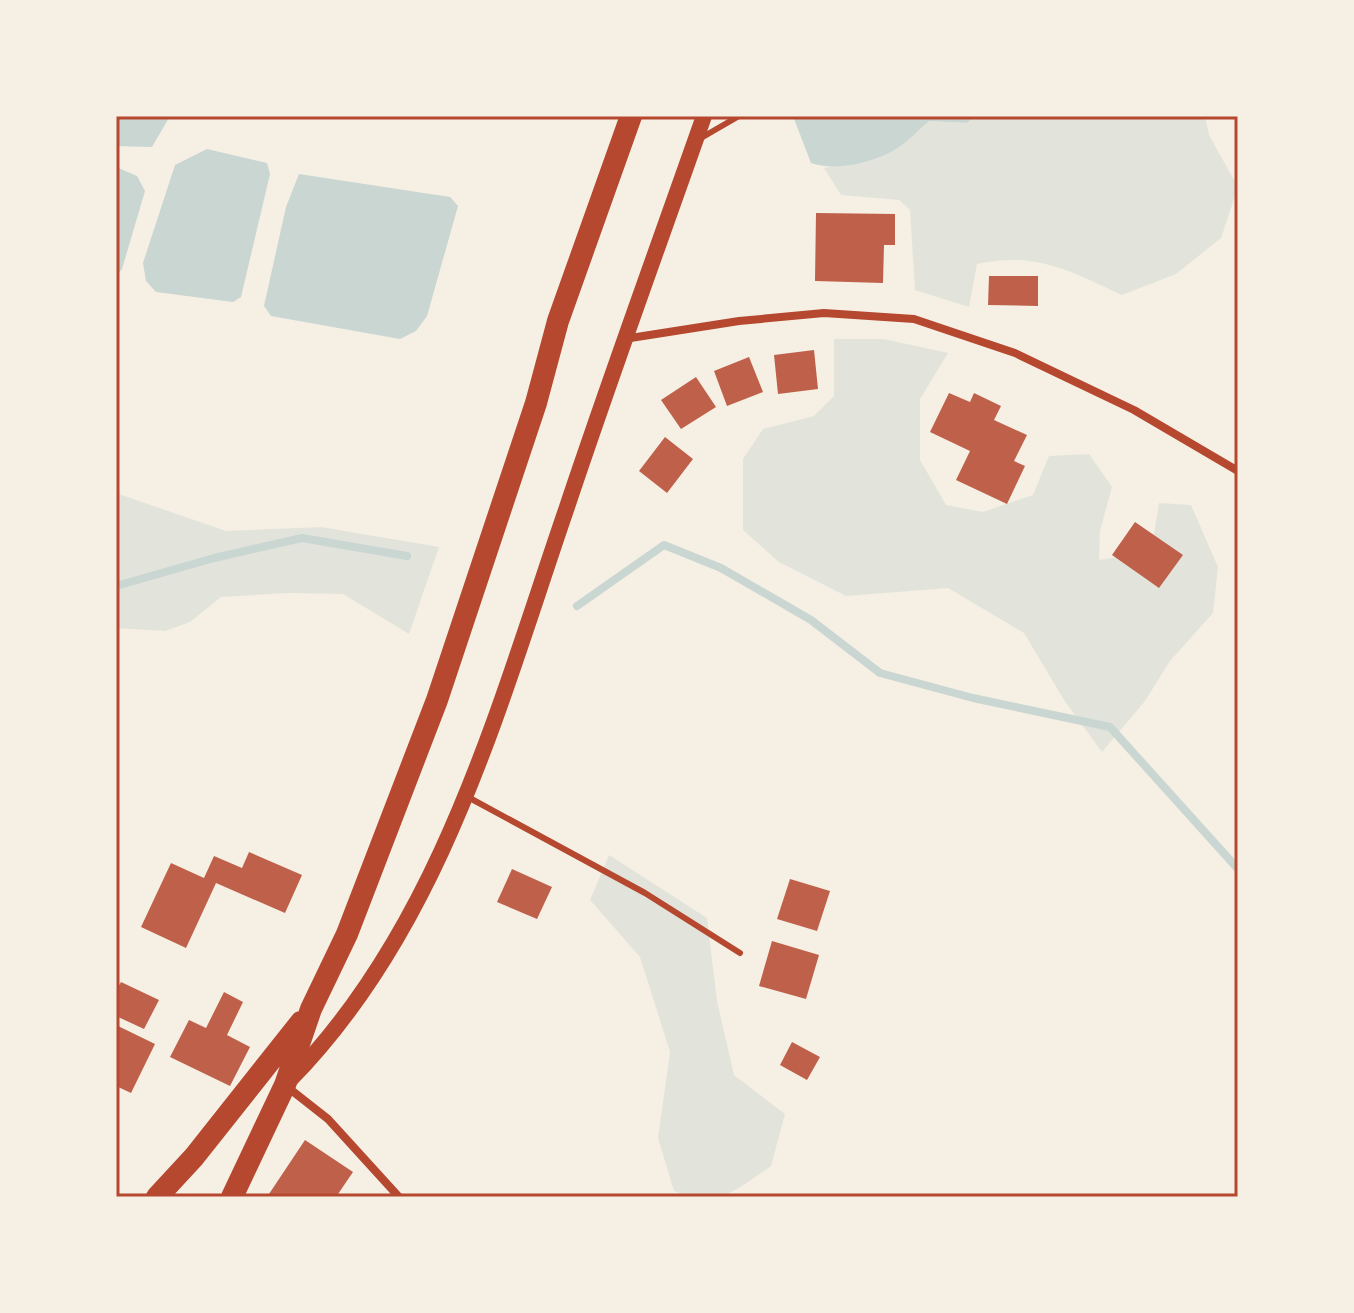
<svg xmlns="http://www.w3.org/2000/svg" width="1354" height="1313" font-family="Literata,serif">
<style>
.green{fill:#e2e4dc}
.water{fill:#c9d6d2}
.lines{fill:none;stroke-linecap:round;stroke-linejoin:round}
.stream{stroke:#c9d6d2;stroke-width:8}
.building{fill:#bf614a}
.service{stroke:#b5482f;stroke-width:6}
.minor{stroke:#b5482f;stroke-width:8}
.secondary{stroke:#b5482f;stroke-width:16}
.trunk{stroke:#b5482f;stroke-width:22}
.neatline{fill:none;stroke:#b5482f;stroke-width:3}
</style>
<rect width="100%" height="100%" fill="#f6efe4"/>
<path class="green" d="M974,116H1205L1209,135L1238,187L1221,238L1176,274L1122,295C1070,271 1035,251 977,264L969,307L915,290L910,210L899,200L841,195L824,168L877,158L928,121L967,123Z
M834,339H884L948,353L920,399V460L946,505L983,512L1033,495L1049,456L1089,454L1112,487L1100,531L1099,560L1151,552L1159,503L1191,505L1218,567L1213,613L1170,661L1145,701L1102,752L1064,700L1024,633L948,588L846,596L779,562L743,530V459L763,429L814,416L834,396Z
M116,493L226,531L321,527L439,547L409,634L343,594L289,593L221,597L190,622L165,631L116,628Z
M609,855L707,918L717,1001L734,1075L785,1114L771,1166C734,1191 721,1208 674,1191L658,1138L670,1052L640,957L590,900Z"/>
<path class="water" d="M116,116H170L152,147L116,146Z
M793,116H974L967,123L929,121C919,129 910,140 899,147C877,162 836,172 811,163Z
M207,149L267,163L270,174L241,297L233,302L156,292L146,281L143,263L175,165Z
M116,167L137,176L145,191L122,269L116,276Z
M299,174L450,197L458,206L427,316L416,331L400,339L271,316L264,306L286,207Z"/>
<g class="lines">
<path class="stream" d="M116,586L214,558L302,538L407,556
M577,606L664,545L721,568L811,620L880,673L973,698L1110,727L1238,869"/>
</g>
<path class="building" d="M816,213L895,214V245H884L883,283L815,281Z
M989,276H1038V306L988,305Z
M814,350L818,389L778,394L774,355Z
M749,357L763,392L727,406L714,371Z
M696,377L716,407L681,429L661,400Z
M949,393L970,402L974,393L1001,406L994,420L1027,435L1014,461L1025,466L1007,504L956,480L970,451L930,432Z
M665,437L693,459L667,493L639,471Z
M1135,522L1183,555L1159,588L1112,555Z
M249,852L302,875L285,913L216,883L186,948L141,927L171,863L204,878L214,856L242,868Z
M512,869L552,887L537,919L497,902Z
M790,879L830,891L817,931L777,919Z
M772,941L819,955L806,999L759,986Z
M121,982L159,1000L144,1029L116,1016V991Z
M224,992L243,1002L227,1035L250,1047L230,1086L170,1057L189,1020L206,1028Z
M116,1025L155,1044L131,1093L116,1086Z
M792,1042L820,1057L807,1080L780,1065Z
M305,1140L353,1172L336,1197H267Z"/>
<g class="lines">
<path class="service" d="M701,138L739,116
M466,796L645,893L740,953"/>
<path class="minor" d="M624,339L739,321L824,313L914,319L1015,353L1134,410L1238,471
M286,1086L328,1119L399,1197"/>
<path class="secondary" d="M289,1081C440,928 498,708 566,510C610,378 658,247 704,116"/>
<path class="trunk" d="M157,1197L194,1157L301,1022
M232,1197L285,1085L311,1009L347,934L437,700L536,403L558,321L631,116"/>
</g>
<rect width="1354" height="1313" fill="none" stroke="#f6efe4" stroke-width="236"/>
<rect x="118" y="118" width="1118" height="1077" class="neatline"/>
</svg>
